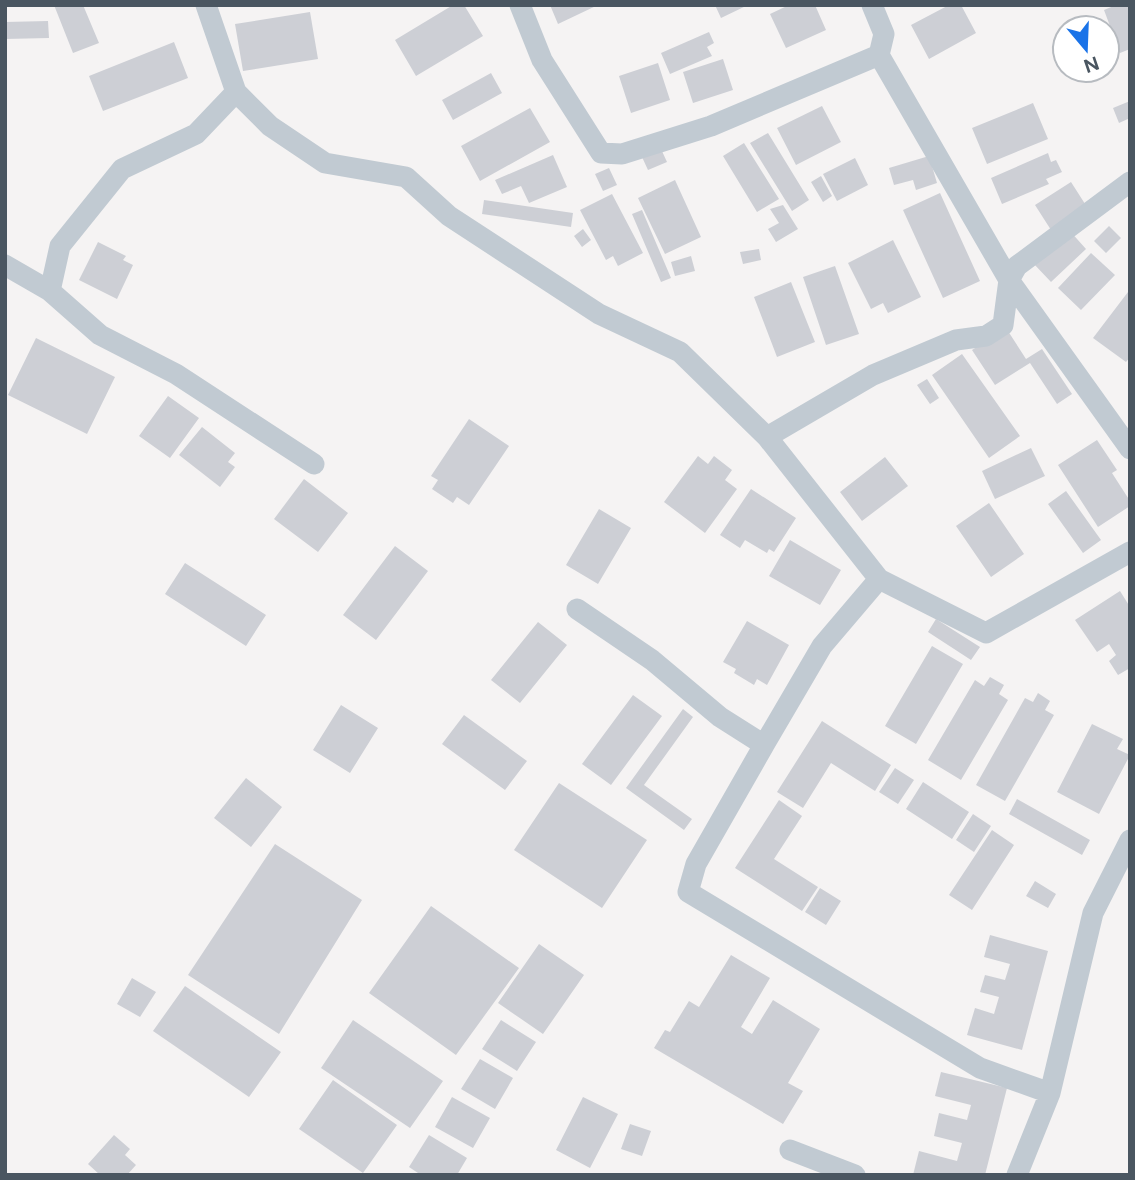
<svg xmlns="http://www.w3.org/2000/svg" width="1135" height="1180" font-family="Figtree,sans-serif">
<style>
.building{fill:#cdcfd5}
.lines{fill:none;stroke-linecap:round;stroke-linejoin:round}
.street{stroke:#c1cad2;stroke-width:21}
</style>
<rect width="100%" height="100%" fill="#f5f3f3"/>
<path class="building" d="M54,5H83L99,43L73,53Z
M453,5H464L483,36L416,76L395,40Z
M550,5H598L558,24Z
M715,5H748L721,18Z
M789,5H815L826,30L786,48L770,14Z
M949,5H961L976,33L929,59L911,25Z
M1116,5H1130V49L1120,53L1104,10Z
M310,12L318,59L243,71L235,24Z
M48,21L49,38L5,39V22Z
M709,32L714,43L707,47L712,56L670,74L661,53Z
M174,42L188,78L103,111L89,76Z
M723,59L733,90L693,103L683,72Z
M658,63L670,100L631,113L619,76Z
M491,73L502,93L453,120L442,100Z
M1130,101V118L1119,123L1113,108Z
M1033,103L1048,139L987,164L972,128Z
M822,106L841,142L796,165L777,128Z
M530,108L550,142L480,181L461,146Z
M768,133L809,200L792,211L750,143Z
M744,143L779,199L757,212L723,156Z
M661,149L667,162L648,170L642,157Z
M1048,153L1051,162L1056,160L1062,172L1046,179L1049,184L1002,204L991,178Z
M553,155L567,187L529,203L521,186L502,194L495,180Z
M929,156L937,183L916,190L913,180L894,185L889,168Z
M855,158L868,185L837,201L823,174Z
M609,168L617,185L603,191L595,174Z
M821,176L832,196L823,202L811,182Z
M675,180L701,237L665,254L638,198Z
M1071,182L1087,207L1051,230L1035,205Z
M940,193L980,281L943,298L903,210Z
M612,194L643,253L618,266L613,256L606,260L580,210Z
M484,200L573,213L571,227L482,214Z
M783,205L798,229L776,242L768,229L779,223L770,209Z
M642,210L671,278L661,282L632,214Z
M1109,226L1121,238L1106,253L1094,241Z
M583,229L591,240L582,247L574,236Z
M1069,230L1086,249L1051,282L1033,263Z
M893,240L921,297L888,313L883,303L871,309L848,263Z
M98,242L126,256L123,260L133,265L117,299L79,280Z
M759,249L761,260L743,264L740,252Z
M1091,253L1115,275L1081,310L1058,288Z
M691,256L695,271L675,276L671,262Z
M835,266L859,334L826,345L803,277Z
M791,282L815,342L777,357L754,297Z
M1128,292L1130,357L1126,362L1093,338Z
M1006,328L1026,359L1042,349L1072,394L1057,404L1030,363L995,385L972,350Z
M36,338L115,377L87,434L8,395Z
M962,354L1020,436L989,458L932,375Z
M927,379L939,398L930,404L917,385Z
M168,396L199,418L170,458L139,436Z
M469,419L509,446L469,505L457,497L453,503L432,489L438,480L431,476Z
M202,427L235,453L228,462L235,467L220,487L179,455Z
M1097,440L1117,470L1112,473L1130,501V506L1098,527L1058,465Z
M1031,448L1045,476L995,499L982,471Z
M698,456L708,464L714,456L732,470L725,480L737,489L705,533L664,502Z
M885,457L908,486L862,521L840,492Z
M304,479L348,513L318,552L274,519Z
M751,489L796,518L774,552L769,549L767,553L745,540L740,548L720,535Z
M1066,491L1101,540L1083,553L1048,504Z
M989,503L1024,554L991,577L956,526Z
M599,509L631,528L598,584L566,565Z
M790,540L841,570L820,605L769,576Z
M395,546L428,571L376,640L343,615Z
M185,563L266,615L246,646L165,594Z
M1120,591L1130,607V668L1118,675L1109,661L1116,655L1109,644L1097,652L1075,620Z
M936,619L980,647L971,660L928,632Z
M747,621L789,645L767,685L757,679L754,685L734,673L736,669L723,662Z
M538,622L567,645L520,703L491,680Z
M932,646L963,664L916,744L885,726Z
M990,677L1004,685L999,694L1008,700L961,780L928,760L975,680L984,686Z
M1038,693L1050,701L1045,710L1054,715L1005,801L976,785L1025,698L1033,702Z
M633,695L662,716L611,785L582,764Z
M341,705L378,728L350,773L313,750Z
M683,709L693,717L644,785L692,819L684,830L626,788Z
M464,715L527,761L505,790L442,744Z
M822,721L891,765L875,791L831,763L803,808L777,792Z
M1092,724L1123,739L1117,749L1130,755L1099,814L1057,792Z
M895,768L914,780L898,804L879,792Z
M246,778L282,807L251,847L214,818Z
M923,782L969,812L952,839L906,809Z
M559,783L647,840L602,908L514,850Z
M1017,799L1090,840L1082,855L1009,814Z
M779,800L802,816L774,859L818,887L802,911L735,868Z
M973,814L991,826L974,852L956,840Z
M992,830L1014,845L972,910L949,895Z
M275,844L362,900L279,1034L188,975Z
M1035,881L1056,894L1048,908L1026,896Z
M820,888L841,901L826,925L805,912Z
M431,906L519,968L456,1055L369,993Z
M990,935L1048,951L1022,1050L967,1035L975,1008L994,1014L999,997L980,992L985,975L1005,980L1010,964L984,957Z
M539,944L584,975L543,1034L498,1003Z
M731,955L770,978L741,1027L752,1034L773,1000L820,1029L788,1083L803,1091L783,1124L654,1048L665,1030L670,1032L689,1001L699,1007Z
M132,978L156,992L140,1017L117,1004Z
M185,986L281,1052L249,1097L153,1031Z
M353,1020L443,1081L410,1128L321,1068Z
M501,1020L536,1042L517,1071L482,1049Z
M480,1059L513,1078L495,1109L461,1089Z
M941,1072L1007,1088L985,1175H913L919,1151L957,1161L962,1143L934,1136L939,1113L967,1120L971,1105L935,1096Z
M333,1080L397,1125L363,1173L299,1129Z
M452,1097L490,1118L473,1148L435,1127Z
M583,1097L618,1114L590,1168L556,1150Z
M630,1124L651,1131L642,1156L621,1149Z
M114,1135L130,1149L125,1155L136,1165L127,1175H100L88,1164Z
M429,1135L467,1158L457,1175H421L409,1167Z"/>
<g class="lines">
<path class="street" d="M206,5L236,92L270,126L325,163L406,177L449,216L599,314L680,352L767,437L879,579L822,646L764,745L720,717L652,660L577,609
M520,5L542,60L601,153L622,154L711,126L879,55
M872,5L884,34L879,55L1009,280L1130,449
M236,92L196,134L122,169L60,246L50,291L100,335L176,374L314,464
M5,265L50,291
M767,437L873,375L956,340L986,336L1003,325L1009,280L1017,266L1130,182
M879,579L986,633L1130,552
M764,745L696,864L688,892L980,1068L1050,1093
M790,1150L855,1175
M1017,1175L1050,1093L1093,913L1130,840"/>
</g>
<rect width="1135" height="1180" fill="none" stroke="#4a5661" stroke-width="14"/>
<g transform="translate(1086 49) rotate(161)"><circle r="33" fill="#ffffff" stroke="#b7bbc0" stroke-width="2"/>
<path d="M0-5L12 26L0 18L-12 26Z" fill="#1a73e8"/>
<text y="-10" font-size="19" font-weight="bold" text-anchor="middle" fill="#4a5661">N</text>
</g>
</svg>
